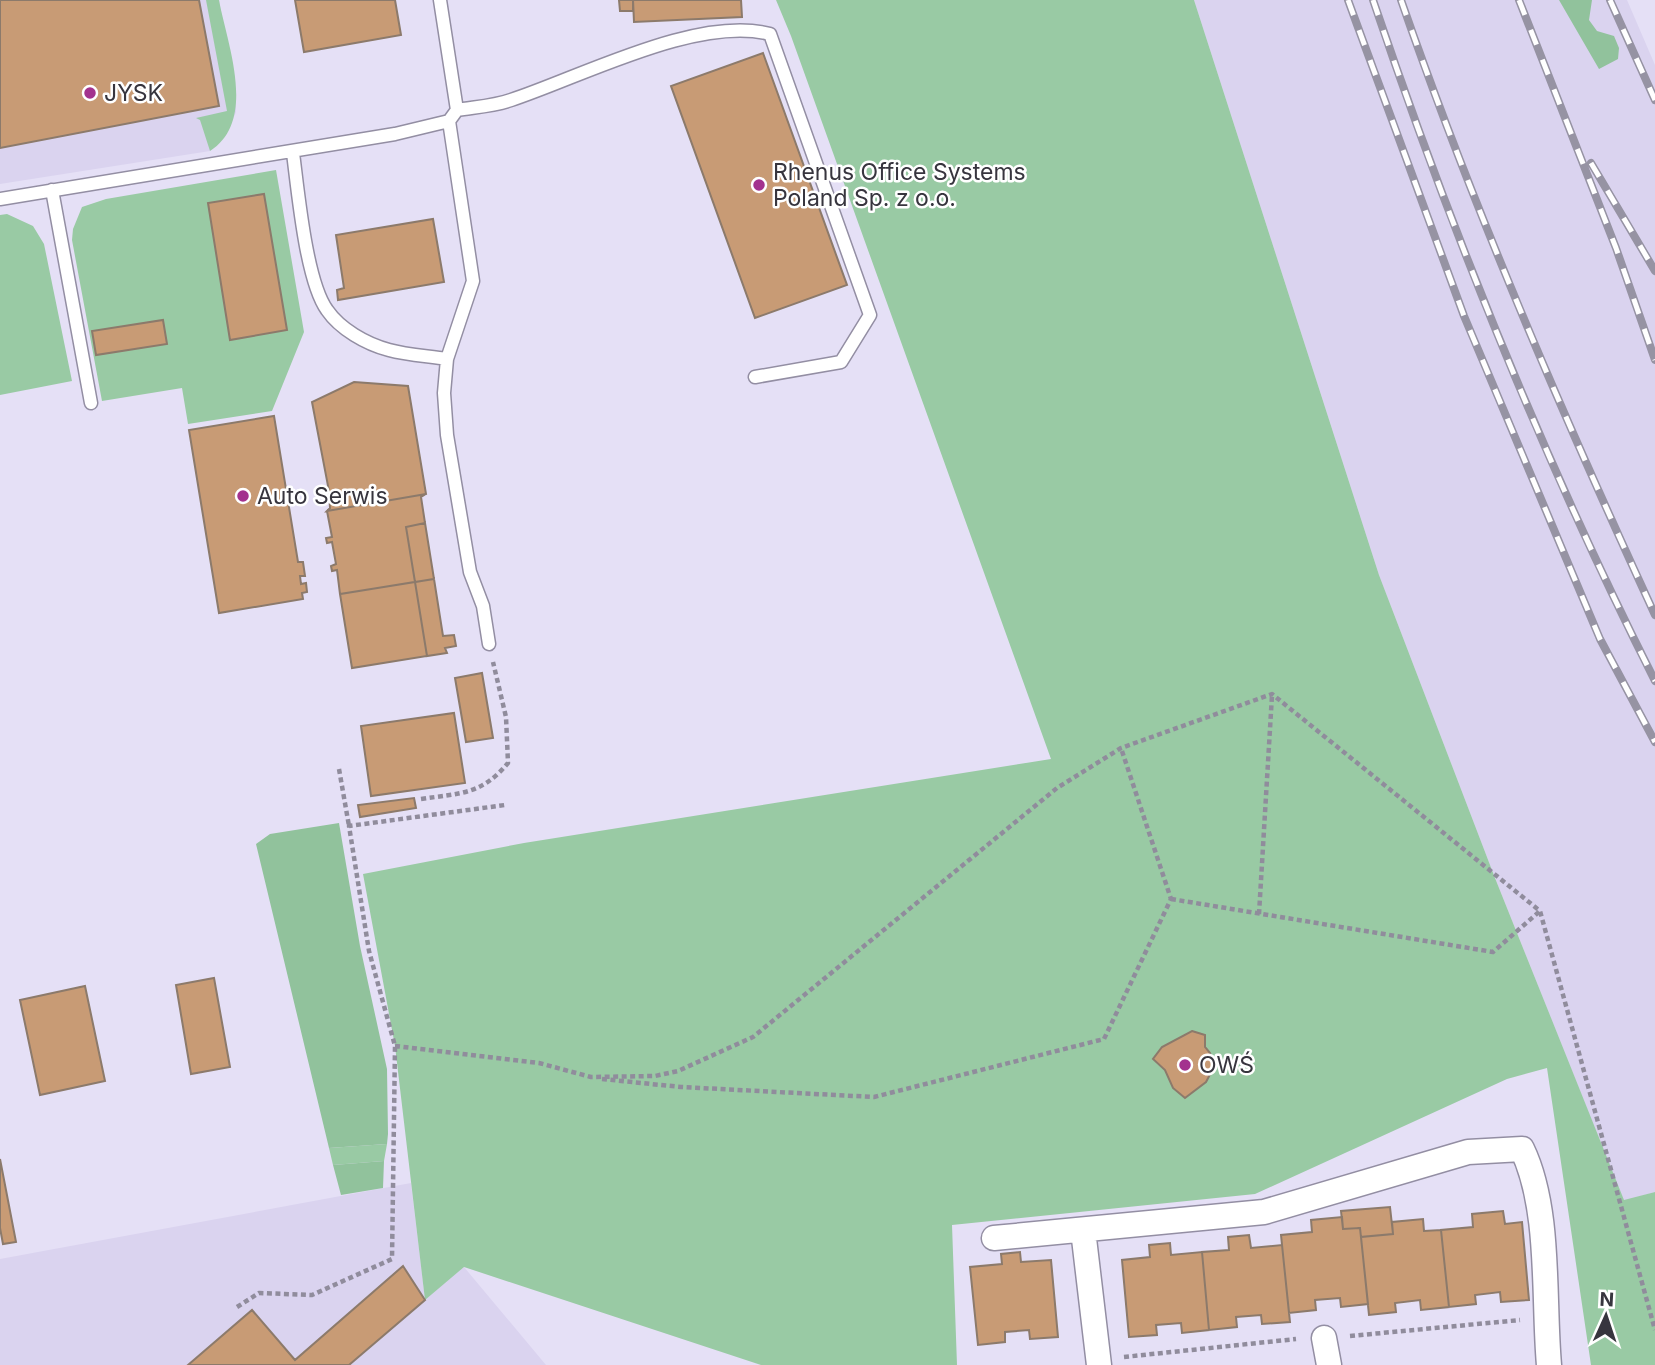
<svg xmlns="http://www.w3.org/2000/svg" width="1655" height="1365" viewBox="0 0 1655 1365" font-family="Inter,sans-serif">
  <rect width="100%" height="100%" fill="#e5e0f6"/>
  <!-- built -->
  <path fill="#dad3ef" d="M0,0h219l17,98v14l-8,19 -18,20 -210,33z
    M1194,0h433l28,65v1127l-31,9 -129,-323 -116,-303z
    M411,1183l14,116 39,-32 82,98h-546v-106z"/>
  <!-- green -->
  <path fill="#99caa4" d="M206,0h13c8,44 39,120 -9,151l-10,-31 -4,-2 31,-7z
    M776,0h418l185,575 116,303 129,322 31,-8v173h-64l-44,-297 -40,11 -252,115 -303,31 5,140h-196l-297,-98 -39,33 -30,-254 -32,-172 161,-31 527,-84 -260,-723z
    M276,170l28,162 -32,79 -84,13 -6,-36 -80,13 -30,-161 1,-11 9,-22 24,-8z
    M7,214l26,12 11,18 28,137 -72,14v-180z
    M387,1144l-3,17 -51,4 -4,-17z"/>
  <!-- forest -->
  <path fill="#91c29c" d="M1559,0h33l-3,20 8,11 17,5 5,12 -1,11 -19,10z
    M339,823l21,123 27,123 1,65 -1,10 -58,4 -73,-304 14,-10z
    M384,1161l-1,27 -42,7 -8,-30z"/>
  <!-- building -->
  <path fill="#c89b75" stroke="#8c7a6b" stroke-width="2" d="M0,0h199l20,106 -219,42z
    M295,0h100l6,35 -97,17z
    M619,0h14v11h-13z
    M633,0h108l1,17 -108,5z
    M763,53l84,232 -92,33 -84,-232z
    M264,194l23,136 -57,10 -22,-137z
    M433,219l11,63 -106,18 -1,-10 7,-2 -8,-53z
    M163,320l4,24 -71,11 -4,-24z
    M354,382l54,4 18,108 -99,17 3,-3 -1,-17 -17,-89z
    M274,416l24,146h5l2,14h-5l1,8 5,-1 1,9 -5,1 1,6 -84,14 -30,-183z
    M426,494l-5,3 4,26 -19,4 9,55 -75,12 -3,-24 -5,1 -1,-5 5,-2 -4,-22 -5,1 -1,-5 6,-1 -5,-26z
    M425,523l9,56 -19,3 -9,-55z
    M434,579l9,57 11,-1 2,11 -11,2 2,5 -20,3 -12,-74z
    M415,582l12,74 -75,12 -12,-74z
    M482,673l11,65 -27,4 -11,-64z
    M454,713l11,70 -94,13 -10,-70z
    M414,798l2,10 -56,9 -2,-12z
    M214,978l16,89 -39,7 -15,-89z
    M85,986l20,95 -65,14 -20,-95z
    M1192,1031l13,4v12l5,6 4,14 -8,15 -21,16 -12,-10 -8,-18 -12,-11 9,-12z
    M0,1159l16,83 -13,2 -3,-16z
    M1390,1207l3,27 -32,3 -1,-9 -17,1 -2,-18z
    M1503,1211l2,13 17,-2 7,78 -28,2 -1,-10 -25,3 1,9 -27,3 -8,-77 32,-3 -1,-13z
    M1342,1217l1,12 17,-1 8,76 -27,3 -1,-9 -25,2 1,10 -27,3 -8,-78 31,-3 -1,-12z
    M1423,1219l1,12 17,-1 8,77 -28,3 -1,-10 -25,3 1,9 -27,3 -8,-78 32,-3 -1,-12z
    M1249,1235l2,13 31,-3 8,77 -28,2 -1,-9 -25,2 1,10 -28,3 -7,-78 27,-2 -1,-13z
    M1170,1243l1,12 31,-3 7,78 -27,3 -1,-10 -25,2 1,10 -28,2 -7,-77 28,-3 -1,-12z
    M1020,1252l1,10 30,-2 7,77 -28,2 -1,-9 -24,2v10l-27,3 -8,-78 32,-3 -1,-10z
    M403,1266l22,34 -76,65h-161l64,-55 43,50z"/>
  <g fill="none" stroke-linecap="round" stroke-linejoin="round">
    <defs>
      <path id="service" d="M440,0l17,110
        M293,153c5,38 13,128 34,157 13,19 39,34 62,40 18,5 39,6 58,9l26,-78 -24,-160
        M52,190l39,213
        M0,199l395,-65 54,-13 8,-11c18,-3 37,-4 54,-10 70,-23 187,-85 259,-66l100,281 -29,47 -86,15
        M447,359l-3,34 3,42 23,137 13,34 6,38"/>
      <path id="minor" d="M1083,1230l16,135
        M994,1238l270,-26 204,-60 54,-3c29,60 21,150 27,216
        M1324,1338l5,27"/>
    </defs>
    <!-- service casing -->
    <use href="#service" stroke="#938ea3" stroke-width="15"/>
    <!-- minor casing -->
    <use href="#minor" stroke="#938ea3" stroke-width="27"/>
    <!-- path -->
    <path stroke="#908c9c" stroke-width="4.5" stroke-dasharray="5 3.5" stroke-linecap="butt" d="M339,769l10,57
      M421,799c40,-6 60,-4 87,-36l-2,-46 -13,-55
      M1171,899l322,53 47,-41
      M1259,914l13,-219
      M395,1046l144,17 52,14 64,-1 23,-5 75,-34 304,-249 64,-40 151,-54 268,217 115,419
      M602,1079l79,8 193,10 230,-58 67,-140 -50,-151
      M237,1307l22,-14 53,2 80,-36 3,-213 -26,-95 -20,-125 156,-21
      M1350,1336l170,-16
      M1124,1357l172,-18"/>
    <!-- service -->
    <use href="#service" stroke="#fff" stroke-width="12"/>
    <!-- minor -->
    <use href="#minor" stroke="#fff" stroke-width="24"/>
    <defs>
      <path id="rail" d="M1348,0l116,316 136,323 55,103
        M1373,0c79,233 171,461 282,681
        M1401,0c73,210 161,413 254,615
        M1519,0l97,248 39,112
        M1610,0l45,100
        M1591,163l64,108"/>
    </defs>
    <!-- rail casing -->
    <use href="#rail" stroke="#9693a3" stroke-width="8"/>
    <!-- rail -->
    <use href="#rail" stroke="#fff" stroke-width="5" stroke-dasharray="16" stroke-linecap="butt"/>
  </g>
  <!-- markers -->
  <g fill="#a3328e" stroke="#fff" stroke-width="2.5">
    <circle cx="90" cy="93" r="7"/>
    <circle cx="759" cy="185" r="7"/>
    <circle cx="243" cy="496" r="7"/>
    <circle cx="1185" cy="1065" r="7"/>
  </g>
  <g text-anchor="middle" stroke-width="5" stroke-linejoin="round" paint-order="stroke">
    <!-- poi labels -->
    <g font-size="23" fill="#37353e" stroke="#fff" text-anchor="start">
      <text x="104" y="101">JYSK</text>
      <text x="773" y="180">Rhenus Office Systems<tspan x="773" dy="26">Poland Sp. z o.o.</tspan></text>
      <text x="257" y="504">Auto Serwis</text>
      <text x="1199" y="1073">OWŚ</text>
    </g>
  </g>
  <!-- north arrow -->
  <g transform="translate(1606 1316) rotate(3)" stroke="#ffffff" stroke-width="5" paint-order="stroke">
  <path d="M0-5L12 26L0 18L-12 26Z" fill="#37353e"/>
  <text y="-10" font-size="19" font-weight="bold" text-anchor="middle" fill="#37353e">N</text>
  </g>
</svg>
